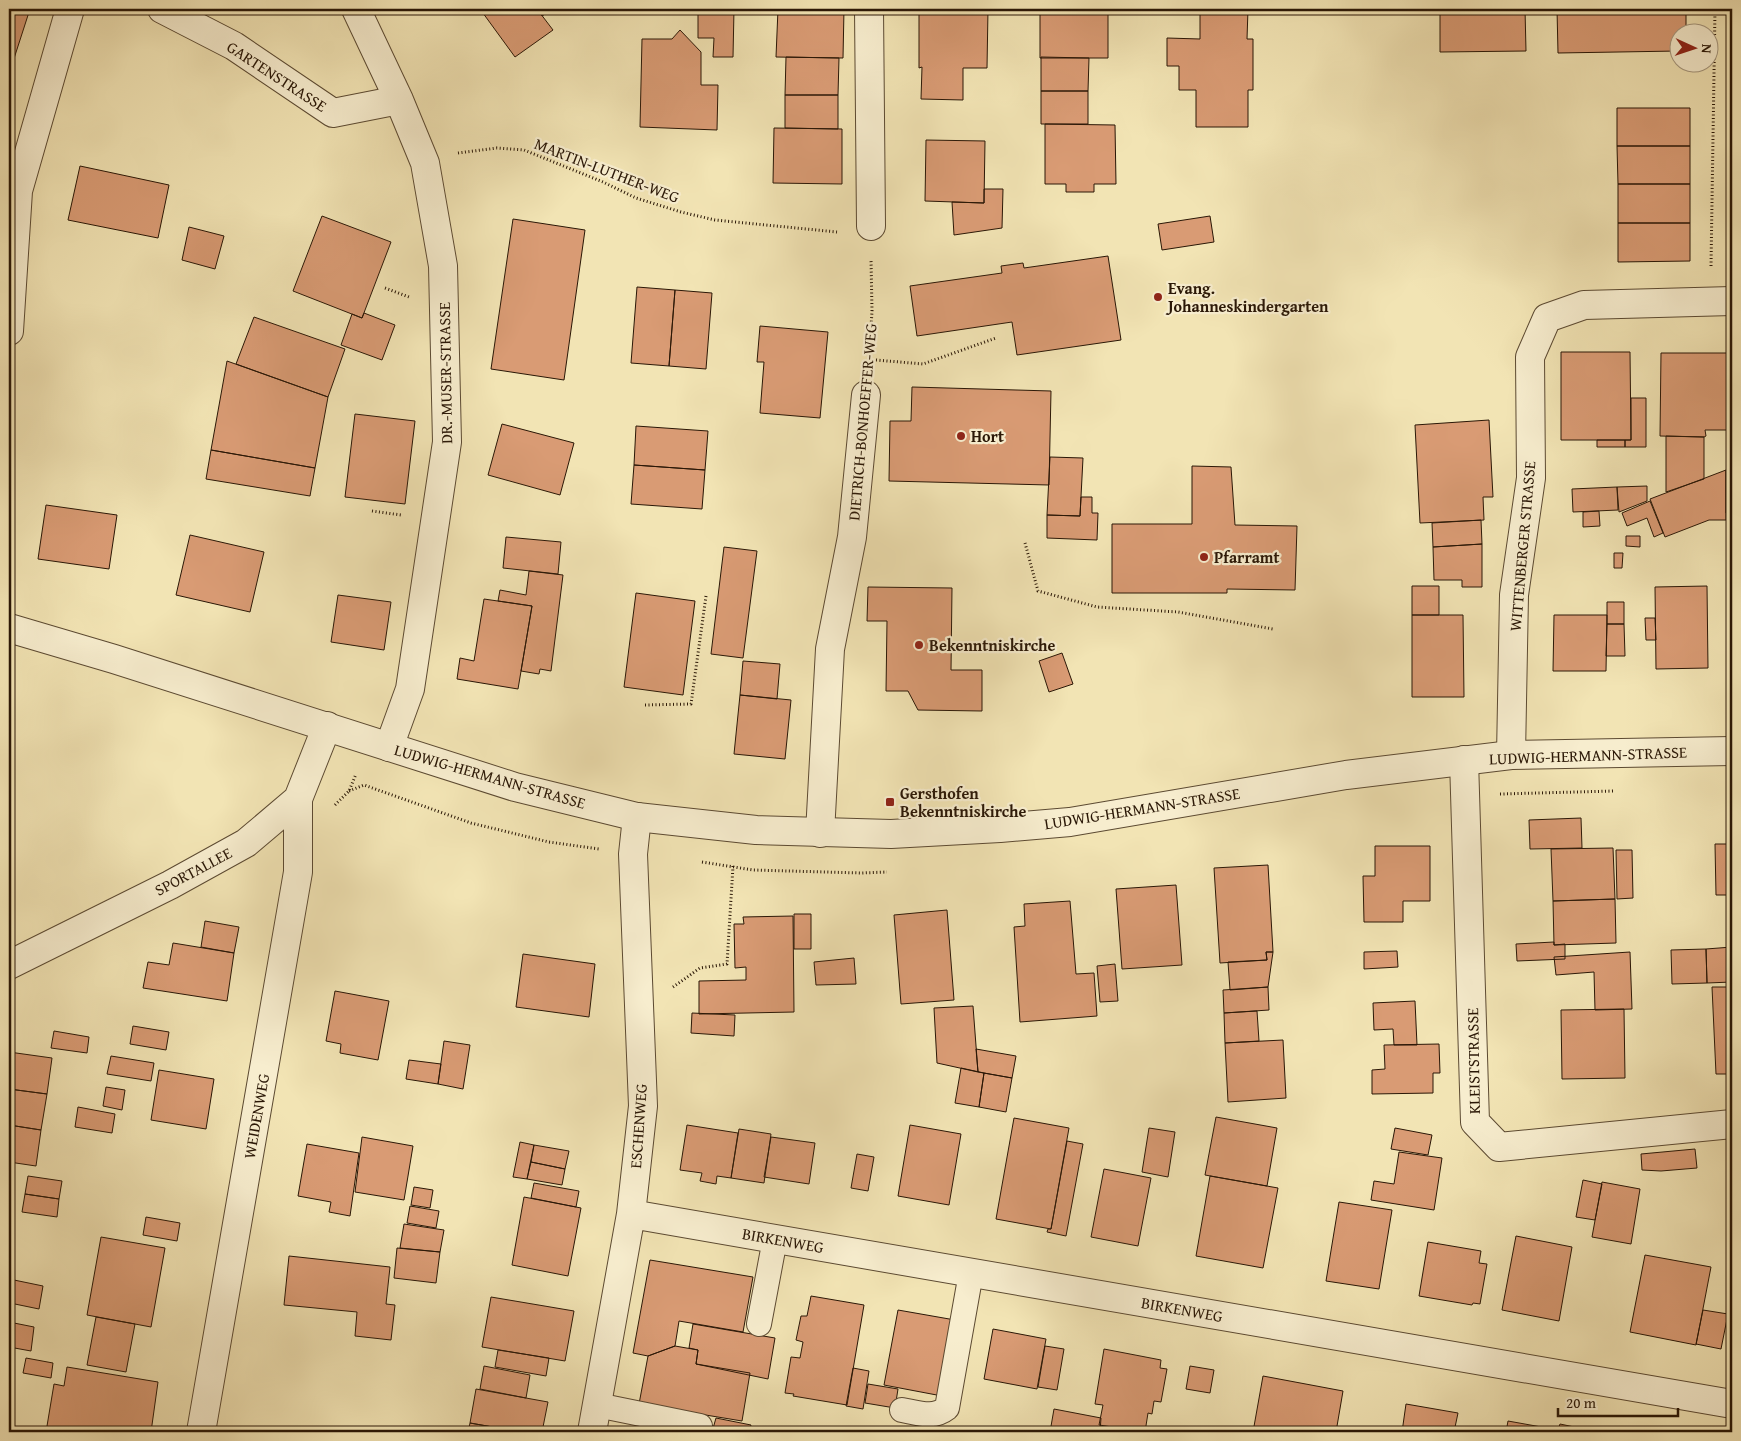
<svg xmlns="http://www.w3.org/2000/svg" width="1741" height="1441" viewBox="0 0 1741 1441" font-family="'Gentium Book Plus',serif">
  <rect width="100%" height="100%" fill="#f2e4b4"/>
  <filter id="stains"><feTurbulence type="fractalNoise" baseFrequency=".004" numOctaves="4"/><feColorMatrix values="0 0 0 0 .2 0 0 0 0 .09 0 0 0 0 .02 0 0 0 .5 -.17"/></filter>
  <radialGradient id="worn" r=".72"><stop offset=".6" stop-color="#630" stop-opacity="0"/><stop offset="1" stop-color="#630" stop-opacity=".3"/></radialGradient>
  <!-- building -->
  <path fill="#d99b74" stroke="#2a1706" d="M9,9h21l-21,65z
    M480,9h57l16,21 -38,27z
    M537,9h16l-11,7z
    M698,9h36l-1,48h-20l1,-19h-16z
    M778,9h66l-1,49 -67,-1z
    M919,9h69l-1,59h-24v32l-42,-1 1,-32 -3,1z
    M1040,9h68v49h-68z
    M1200,9h48l-1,30h6v51h-5v37h-52v-37h-17v-24h-12v-28l33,1z
    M1440,9h85l1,42 -86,1z
    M1557,9h129v23h-8v19l-120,2z
    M680,30l21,22v33h17l-1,45 -77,-3 2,-88h30z
    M786,57l53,1 -1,37h-53z
    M1041,57l48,1 -1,33h-47z
    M1041,91h47v33h-47z
    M785,95h53v34l-53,-1z
    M1617,108h73v38h-73z
    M1045,124l70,1 1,59h-22v8h-28v-8h-21z
    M774,128l68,1v55l-69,-1z
    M926,140l59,1 -1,62 -59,-2z
    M1617,146h73v38h-72z
    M80,166l89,19 -11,53 -90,-18z
    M1618,184h72v39h-72z
    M984,189h19l-1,39 -48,7 -2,-33 32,1z
    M322,216l69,26 -29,76 -69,-27z
    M1210,216l4,26 -52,8 -4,-26z
    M513,219l72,11 -21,150 -73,-11z
    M1618,223h72v38l-72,1z
    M189,227l35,9 -9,33 -33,-9z
    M1108,256l13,84 -104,15 -5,-33 -95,14 -7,-50 92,-13 -1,-7 22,-3 1,5z
    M637,287l38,3 -6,76 -38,-3z
    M675,290l37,3 -6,76 -37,-3z
    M364,313l31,12 -13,35 -41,-15 11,-31 10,4z
    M254,317l91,32 -17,48 -92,-33z
    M760,326l68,6 -8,86 -60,-5 4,-51h-7z
    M1561,352h69l1,88h-70z
    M1661,353h67l-1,77h-22l1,6 -2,1 -44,-1z
    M227,361l101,36 -13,71 -104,-18z
    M912,387l139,4 -2,94 -160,-4 1,-60h21z
    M1631,398h15v49h-21v-7h6z
    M355,414l60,7 -10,83 -60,-7z
    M1489,420l4,77h-10l1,23 -64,3 -5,-98z
    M502,424l72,19 -14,52 -72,-20z
    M636,426l72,5 -3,39 -71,-5z
    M1666,436l38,1v42l-38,13z
    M1597,440h28v7h-28z
    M211,450l104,18 -5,28 -104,-17z
    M1050,457l33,1 -3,58 -33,-1z
    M634,465l71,5 -3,39 -71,-5z
    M1192,466l39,1 4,58 62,1 -2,64 -68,-1v4h-115v-69h80z
    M1732,468v21h-6v-19z
    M1726,470v50h-17l-44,17 -15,-38z
    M1647,486v15l-28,11 -2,-25z
    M1617,487l1,23 -45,2 -1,-23z
    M1726,489h6v24h-6z
    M1081,497h11v16h6l-1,27 -50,-2v-23l33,1z
    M1650,501l13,32 -9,4 -7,-19 -20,8 -5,-13z
    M46,505l71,10 -8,54 -71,-10z
    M1599,511l1,15 -17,1v-15z
    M1481,520l1,24 -49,3 -1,-24z
    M190,535l74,17 -14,60 -74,-17z
    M1729,535h3v13h-3z
    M1626,536h14v11l-14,-1z
    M506,537l55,5 -3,32 -55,-6z
    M1482,544v43h-20v-7h-28l-1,-33z
    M724,547l33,4 -14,107 -32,-4z
    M1614,553h9l-1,15h-8z
    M529,571l34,4 -12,96 -11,-2 -1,5 -18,-3 11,-65 -34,-5 2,-11 26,5z
    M1412,586h27v29h-27z
    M1707,586l1,82 -52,1 -1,-82z
    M868,587l84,1 -1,82h31v41l-64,-1 -10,-19h-22l1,-70h-20z
    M636,593l59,8 -12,94 -59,-8z
    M338,595l53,7 -7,48 -53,-8z
    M484,599l48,7 -14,83 -61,-10 3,-21 14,3z
    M1607,602h17v22h-17z
    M1412,615h51l1,82h-52z
    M1554,615h53l-1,56h-53z
    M1645,618h10l1,22h-10z
    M1607,624h17l1,32h-19z
    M1062,653l11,31 -24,8 -10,-31z
    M743,661l37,3 -3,35 -37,-4z
    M740,695l51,5 -6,59 -51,-5z
    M1581,818l1,30 -52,1 -1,-29z
    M1715,844h17v51h-16z
    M1375,846h55v55h-27v21h-39l-1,-46h12z
    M1613,848l2,51 -62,2 -2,-52z
    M1616,850h16l1,48 -16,1z
    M1268,865l5,87h-7l1,8 -47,3 -6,-95z
    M1176,885l6,80 -60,4 -6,-80z
    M1615,899l1,44 -62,2 -1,-44z
    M1070,901l6,73 18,-1 3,43 -77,6 -6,-95 11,-1 -1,-22z
    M947,910l7,90 -53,4 -7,-89z
    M794,914h17v35h-17z
    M793,916l1,96 -95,2v-33l47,-1v-13l-11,1 -1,-44h10l-1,-7z
    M205,921l34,6 -5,26 -33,-6z
    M1554,942v3l11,-1v15l-48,2 -1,-17z
    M173,943l61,10 -7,48 -84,-13 5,-26 21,3z
    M1732,947v35l-25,1 -1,-34z
    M1706,949l1,34 -35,1 -1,-34z
    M1397,951l1,16 -34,2v-17z
    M1266,952h7l-5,35 -38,3 -2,-28 39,-2z
    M1630,952l2,57 -37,1 -1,-38 -38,3 -2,-18z
    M523,954l72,10 -6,53 -73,-10z
    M854,958l2,26 -40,1 -2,-23z
    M1115,964l3,37 -18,1 -3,-36z
    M1268,987l1,23 -45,3 -1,-23z
    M1712,987h20v87h-16z
    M335,991l54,10 -11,59 -38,-7 1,-9 -15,-3z
    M1415,1001l2,44h-23l-1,-16 -19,1 -1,-27z
    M973,1006l5,66 -41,-9 -3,-55z
    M1624,1009l1,69 -63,1 -1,-69z
    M1257,1011l2,30 -34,2 -1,-30z
    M692,1013l43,2 -1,21 -43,-3z
    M133,1026l36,6 -3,18 -36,-6z
    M54,1031l35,6 -2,16 -36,-5z
    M1283,1040l3,58 -58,4 -3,-59z
    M444,1041l26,4 -7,44 -25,-5z
    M1439,1044l1,29h-7v20l-61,1v-24l13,-1 -1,-24z
    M976,1049l40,7 -4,22 -34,-6z
    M9,1052l43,6 -5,36 -38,-5z
    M111,1056l43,7 -3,18 -44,-7z
    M409,1060l32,4 -3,20 -32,-5z
    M961,1068l23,5 -5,34 -24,-4z
    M159,1070l55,9 -8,50 -55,-9z
    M984,1073l28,5 -6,34 -27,-5z
    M106,1087l19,3 -3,20 -19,-4z
    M9,1089l38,5 -6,36 -32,-5z
    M78,1107l37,7 -3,19 -37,-6z
    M1216,1117l61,11 -10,58 -62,-11z
    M1014,1118l55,10 -18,101 -55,-10z
    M9,1125l32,5 -5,36 -27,-4z
    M687,1125l51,8 -7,45 -14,-2 -1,8 -16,-3 2,-8 -22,-3z
    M910,1125l51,9 -12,71 -51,-9z
    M1149,1128l26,4 -7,45 -26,-5z
    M1395,1128l37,7 -4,20 -37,-6z
    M739,1129l32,5 -7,49 -33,-5z
    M362,1137l51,9 -9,54 -49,-8z
    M771,1137l44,6 -6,41 -45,-7z
    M1067,1141l16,3 -17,92 -19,-4 1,-3h3z
    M520,1142l14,3 -7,34 -14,-2z
    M307,1144l52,9 -9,63 -21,-4 2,-10 -33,-6z
    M534,1145l35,6 -4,18 -34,-7z
    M1695,1149l2,19 -36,3 -19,-1 -1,-16z
    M1399,1152l43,6 -8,52 -63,-10 3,-19 20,3z
    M857,1154l17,3 -6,34 -17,-3z
    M531,1162l34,7 -3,16 -35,-6z
    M1104,1169l47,9 -13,68 -47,-9z
    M28,1176l34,5 -3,18 -34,-5z
    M1210,1176l68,12 -15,80 -67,-12z
    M1583,1180l19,4 -7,36 -19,-3z
    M1602,1182l38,7 -9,55 -39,-7z
    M534,1183l45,8 -3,16 -45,-9z
    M414,1187l19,3 -3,18 -19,-3z
    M25,1194l34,5 -2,18 -35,-5z
    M524,1197l57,11 -13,68 -56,-11z
    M1339,1202l53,8 -13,79 -53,-8z
    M410,1206l29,5 -3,17 -29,-5z
    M146,1217l34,6 -3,18 -34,-6z
    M404,1224l40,6 -4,22 -40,-4z
    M1516,1236l56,11 -13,74 -57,-11z
    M101,1237l64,11 -14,79 -64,-12z
    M1428,1242l53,9 -2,12 8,1 -7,40 -7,-1 -1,2 -53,-9z
    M397,1248l43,4 -4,31 -42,-5z
    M1645,1255l66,12 -15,78 -66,-13z
    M289,1256l101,11 -4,37 9,1 -4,35 -36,-4 2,-24 -73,-7z
    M650,1260l103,17 -10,55 -64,-11 -4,25 -27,10 -15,-3z
    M14,1280l29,6 -4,23 -29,-6z
    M811,1296l53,9 -17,100 -54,-9 1,-2 -9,-1 6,-36 9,1 3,-16 -7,-2 5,-24h6z
    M491,1297l83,14 -9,50 -83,-14z
    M898,1310l57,10 -13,76 -58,-11z
    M1703,1310l25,4 -7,35 -25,-5z
    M96,1317l39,7 -9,48 -39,-7z
    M9,1322l25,5 -3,24 -22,-4z
    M693,1324l82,14 -7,41 -72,-15 2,-14 -9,-2z
    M993,1329l53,10 -9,50 -53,-10z
    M675,1346l23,4 -2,14 54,9 -8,48 -103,-17 9,-48z
    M1045,1346l19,3 -7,41 -19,-3z
    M1104,1349l57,11 -1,8 7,1 -6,33 -7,-1 -2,13 -4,-1 -3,19 -46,-7 4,-20 -8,-1z
    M498,1350l51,8 -3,18 -51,-9z
    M26,1358l27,5 -2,15 -28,-5z
    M484,1366l46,9 -4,23 -46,-9z
    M1190,1366l24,4 -4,23 -24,-4z
    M67,1367l91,15 -7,50h-105l8,-48 10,2z
    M853,1368l16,3 -6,38 -17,-3z
    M1263,1376l80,15 -7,41h-83z
    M868,1384l30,5 -3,19 -30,-5z
    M476,1389l72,13 -6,30h-21l-51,-9z
    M1406,1404l52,9 -4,19h-52z
    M1054,1409l47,9 -1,14h-50z
    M716,1418l35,7 -2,7h-37z
    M1508,1421l50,9 -1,2h-51z
    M470,1423l51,9h-53z
    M1560,1424l19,4 -1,4h-21z"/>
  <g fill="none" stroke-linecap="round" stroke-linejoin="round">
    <defs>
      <path id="service" d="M759,1324l16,-85
        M597,1405l103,21
        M902,1410c17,3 31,9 45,-2l24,-135"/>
      <path id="minor" d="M162,9l72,37 99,67 66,-13
        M356,9l43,91 26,63 18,103 4,176 -37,247 -21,58
        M869,9l2,217
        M9,331l9,-140 52,-182
        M1511,755l3,-160 17,-117 -1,-121 17,-39 37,-13 148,-4
        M1464,760l11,362 24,25 233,-23
        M820,833l10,-184 22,-112 14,-142
        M9,965l161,-80 76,-42 52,-44 29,-73
        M631,1214l1101,190
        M201,1432l97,-560v-73
        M592,1432l39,-218 12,-108 -10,-252 4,-37"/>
      <path id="tertiary" d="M9,628l105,31 401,128 122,30 119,13 135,4 109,-6 70,-6 276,-47 165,-20 221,-4"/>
    </defs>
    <!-- service casing -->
    <use href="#service" stroke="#5c4a32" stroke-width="26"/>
    <!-- minor casing -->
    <use href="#minor" stroke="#5c4a32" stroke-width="30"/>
    <!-- tertiary casing -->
    <use href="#tertiary" stroke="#5c4a32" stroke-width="30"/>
    <!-- path -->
    <path stroke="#2a1706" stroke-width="3" stroke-dasharray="1 2.5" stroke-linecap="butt" d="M458,153l39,-5 27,2 79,32 33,16 45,14 34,8 122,12
      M1711,266l4,-257
      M385,288l24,9
      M869,360l3,-49 -1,-52
      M876,360l47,4 73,-26
      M372,511l29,4
      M1025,543l13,48 59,16 81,5 95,17
      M645,705l46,-1 15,-108
      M349,791l15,-6 107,38 78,19 50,7
      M1500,794l114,-3
      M335,805l14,-14 7,-17
      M702,862l51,8 108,3 26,-1
      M673,987l27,-19 27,-4 6,-98"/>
    <!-- service -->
    <use href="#service" stroke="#f7edce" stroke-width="24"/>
    <!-- minor -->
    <use href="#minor" stroke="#f7edce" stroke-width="28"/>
    <!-- tertiary -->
    <use href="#tertiary" stroke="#f7edce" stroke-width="28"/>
  </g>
  <!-- markers -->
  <g fill="#8f2418" stroke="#f7edce" stroke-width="2">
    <circle cx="1158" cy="297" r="5"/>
    <circle cx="961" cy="436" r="5"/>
    <circle cx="1204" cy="557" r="5"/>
    <circle cx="919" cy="645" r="5"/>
    <rect x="885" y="797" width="10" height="10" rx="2.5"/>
  </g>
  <g text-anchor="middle" stroke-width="4.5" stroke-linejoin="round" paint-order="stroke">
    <!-- street labels -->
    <g font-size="16" fill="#2a1706" stroke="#f7edce">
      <text transform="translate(277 76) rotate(33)" y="6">GARTENSTRASSE</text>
      <text transform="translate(607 170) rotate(21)" y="6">MARTIN-LUTHER-WEG</text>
      <text transform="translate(445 373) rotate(-91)" y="6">DR.-MUSER-STRASSE</text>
      <text transform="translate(862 422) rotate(-85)" y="6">DIETRICH-BONHOEFFER-WEG</text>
      <text transform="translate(1522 546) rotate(-85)" y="6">WITTENBERGER STRASSE</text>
      <text transform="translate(1588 755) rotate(-2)" y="6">LUDWIG-HERMANN-STRASSE</text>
      <text transform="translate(490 776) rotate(16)" y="6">LUDWIG-HERMANN-STRASSE</text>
      <text transform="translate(1142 808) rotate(-9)" y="6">LUDWIG-HERMANN-STRASSE</text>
      <text transform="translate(193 871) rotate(-28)" y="6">SPORTALLEE</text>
      <text transform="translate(1473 1061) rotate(-91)" y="6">KLEISTSTRASSE</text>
      <text transform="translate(256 1116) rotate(-80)" y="6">WEIDENWEG</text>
      <text transform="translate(638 1126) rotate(-86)" y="6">ESCHENWEG</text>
      <text transform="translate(783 1240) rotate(10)" y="6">BIRKENWEG</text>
      <text transform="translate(1182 1309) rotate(10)" y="6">BIRKENWEG</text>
    </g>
    <!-- poi labels -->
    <g font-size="16" font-weight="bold" fill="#2a1706" stroke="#f7edce" text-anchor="start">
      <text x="1168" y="294">Evang.<tspan x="1168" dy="18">Johanneskindergarten</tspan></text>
      <text x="971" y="442">Hort</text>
      <text x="1214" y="563">Pfarramt</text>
      <text x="929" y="651">Bekenntniskirche</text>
      <text x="900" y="799">Gersthofen<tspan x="900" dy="18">Bekenntniskirche</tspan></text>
    </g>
  </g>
  <!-- margin -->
  <rect width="1741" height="1441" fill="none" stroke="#f2e4b4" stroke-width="30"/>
  <rect x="10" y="10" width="1721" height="1421" fill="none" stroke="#2a1706" stroke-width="2.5"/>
  <rect x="15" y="15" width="1711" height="1411" fill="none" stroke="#2a1706"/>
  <!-- north arrow -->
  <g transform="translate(1694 48) rotate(93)"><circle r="24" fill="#f7edce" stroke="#a5977e"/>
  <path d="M0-4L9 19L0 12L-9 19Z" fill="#8f2418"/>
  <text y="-8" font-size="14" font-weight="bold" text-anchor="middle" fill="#2a1706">N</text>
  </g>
  <!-- scale -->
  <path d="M1558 1408v8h120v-8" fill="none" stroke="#2a1706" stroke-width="2.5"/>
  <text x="1566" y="1408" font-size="15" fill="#2a1706" stroke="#f7edce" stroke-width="4" paint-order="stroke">20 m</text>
  <rect width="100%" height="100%" filter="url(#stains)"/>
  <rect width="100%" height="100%" fill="url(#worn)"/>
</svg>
